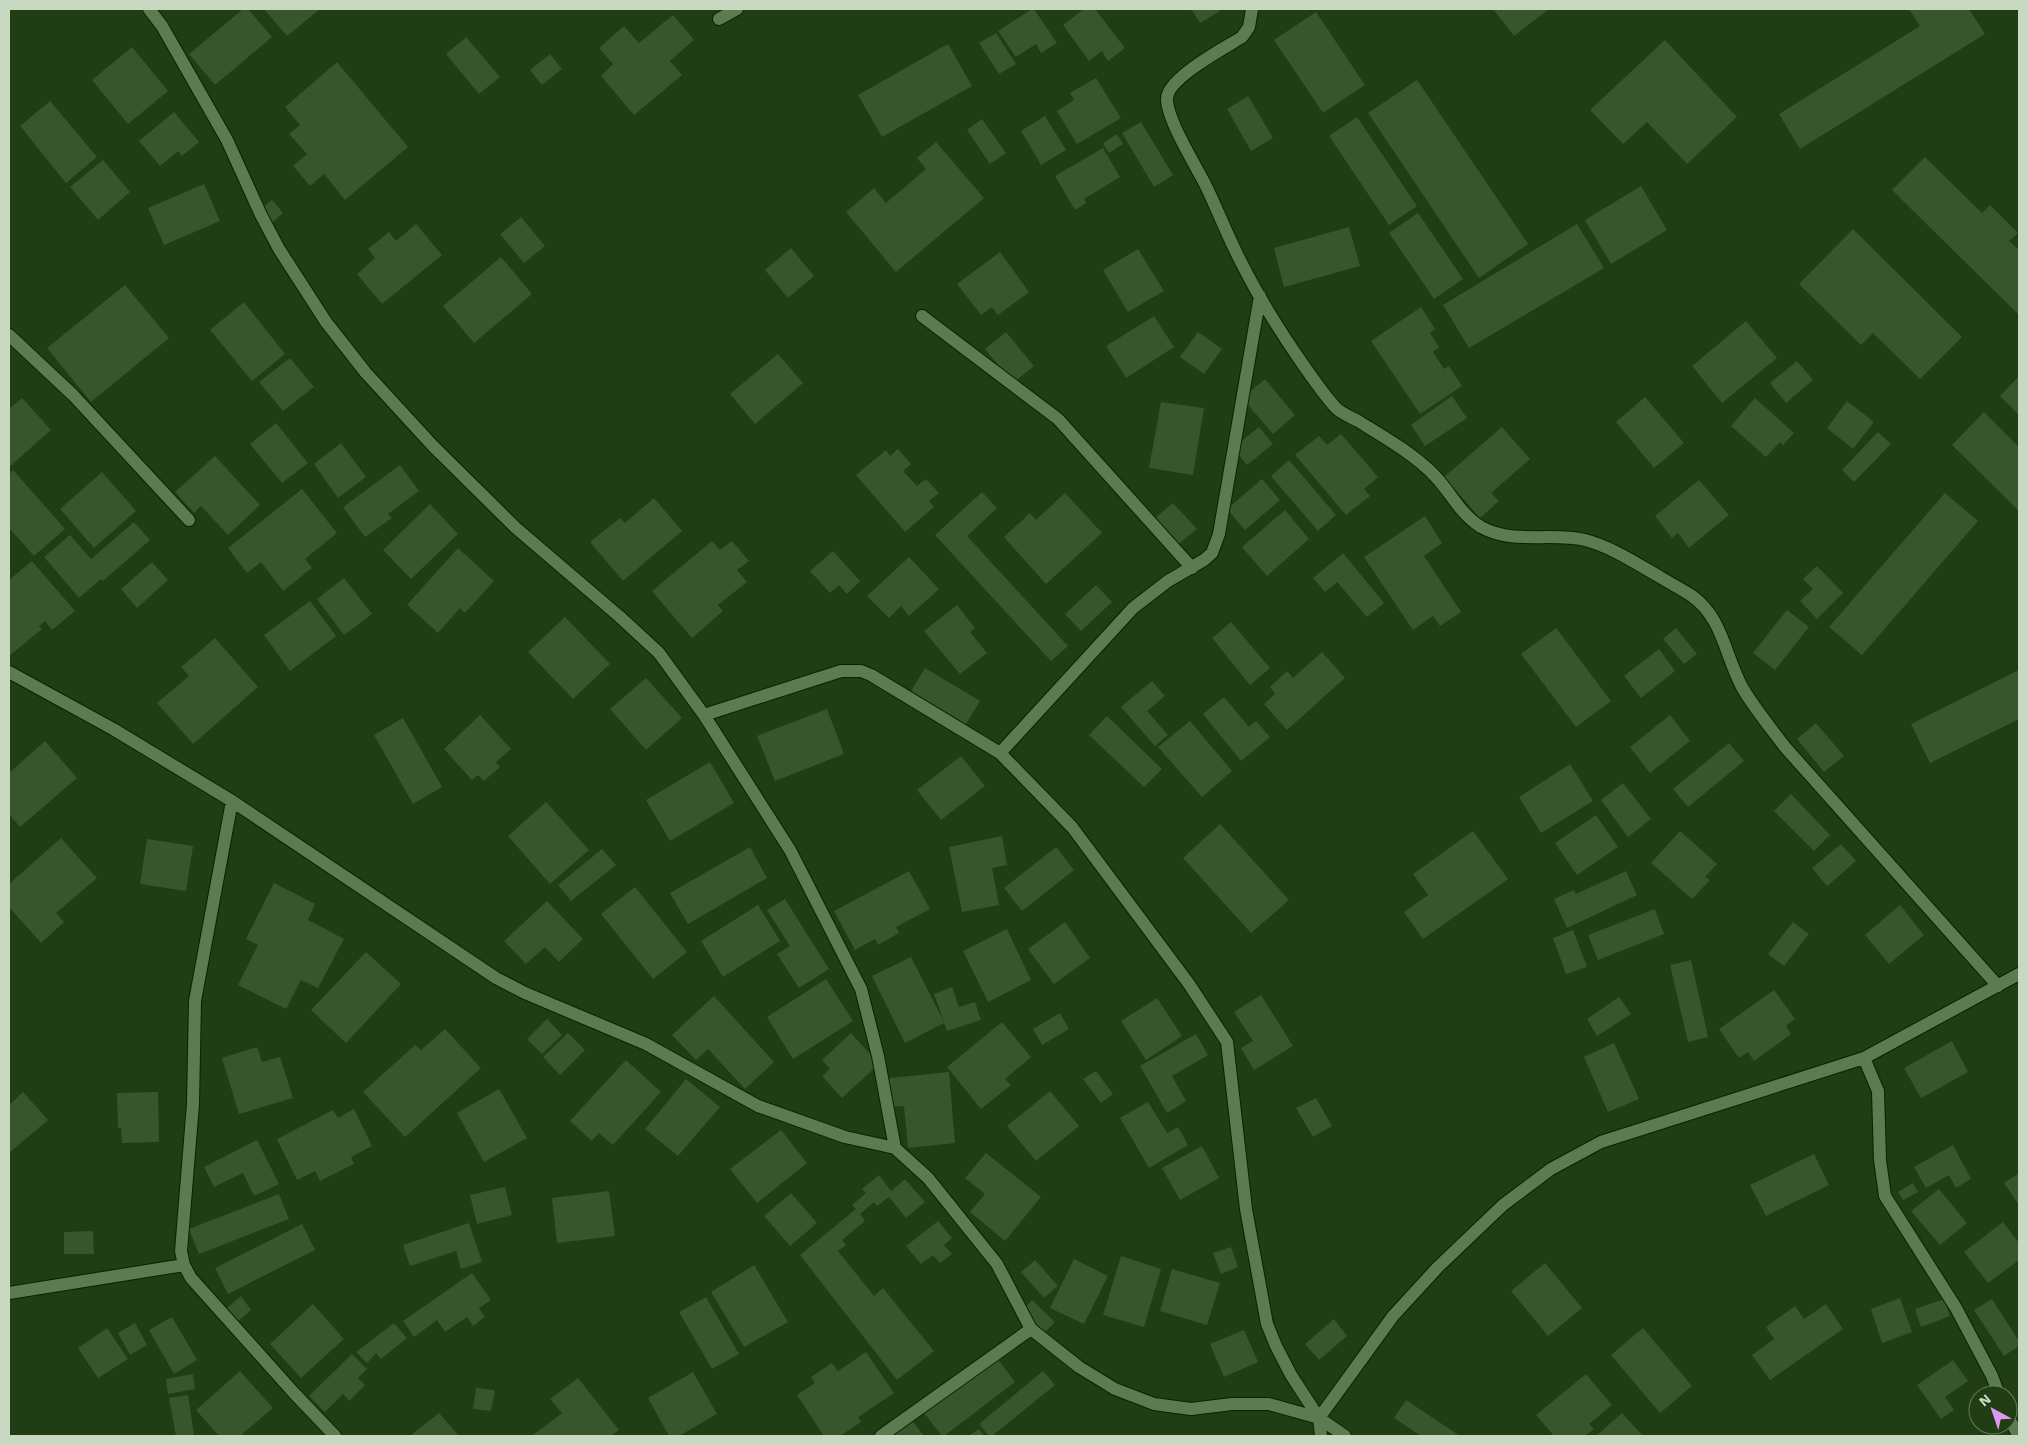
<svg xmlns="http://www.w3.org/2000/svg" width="2028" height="1445" viewBox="0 0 2028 1445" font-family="'Work Sans',sans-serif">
  <rect width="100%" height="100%" fill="#203d13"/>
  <!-- building -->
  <path fill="#38562b" d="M243,9h5l24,28 -57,48 -26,-31z
    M264,9h56l-33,27z
    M1032,9h2l23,34 -16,10 -5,-9 -20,13 -18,-26z
    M1084,9h11l30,39 -17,13 -6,-10 -13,10 -26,-36z
    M1191,9h28l1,2 -20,12z
    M1493,9h56l-35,27z
    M1909,9h60l16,25 -185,115 -21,-35 141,-88z
    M1316,12l49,73 -42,28 -49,-73z
    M673,15l21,25 -24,21 12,14 -48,40 -33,-39 12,-12 -14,-16 25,-22 15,17z
    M996,33l20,31 -17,10 -20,-31z
    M466,37l34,40 -21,17 -33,-40z
    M1665,40l72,77 -50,47 -40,-42 -24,22 -33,-34z
    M948,44l24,42 -90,51 -24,-42z
    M132,47l36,44 -40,33 -36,-44z
    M550,54l12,15 -20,16 -12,-15z
    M337,62l71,85 -63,53 -21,-26 -14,12 -17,-20 14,-12 -18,-20 11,-9 -15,-18z
    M1096,78l25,40 -44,26 -20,-33 17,-11 -4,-7z
    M1417,80l111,164 -49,34 -111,-165z
    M1248,96l25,42 -22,13 -24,-42z
    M50,101l47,56 -31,26 -46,-57z
    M174,112l25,30 -17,14 -4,-5 -18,15 -21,-25z
    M1045,116l21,34 -25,15 -20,-34z
    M1357,117l60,89 -28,19 -60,-89z
    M982,119l24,34 -16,11 -23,-34z
    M1141,122l32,53 -19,12 -32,-54z
    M1117,134l6,10 -14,9 -6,-10z
    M936,142l48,56 -88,74 -50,-60 28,-24 12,15 40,-34 -9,-11z
    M1103,148l17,29 -36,22 2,4 -11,7 -20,-34z
    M1925,157l57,56 8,-8 28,28 -9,8 10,9v65l-127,-125z
    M103,160l27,32 -32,28 -28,-33z
    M204,184l16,37 -56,24 -16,-37z
    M1641,186l26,44 -56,34 -26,-44z
    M272,200l11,13 -11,10 -12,-14z
    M1418,213l45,66 -29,20 -45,-66z
    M521,217l24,29 -21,17 -24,-29z
    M416,224l26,31 -60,49 -25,-30 18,-16 -7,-9 21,-17 7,9z
    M1577,224l27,44 -135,80 -26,-43z
    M1349,227l11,39 -76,21 -10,-39z
    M1853,229l109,108 -42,42 -47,-46 -12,12 -62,-61z
    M791,248l23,28 -26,22 -23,-28z
    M1138,249l26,42 -36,21 -25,-42z
    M1000,252l29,40 -31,23 -6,-8 -11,8 -24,-31z
    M501,257l31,37 -58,49 -31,-37z
    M125,285l44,53 -78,64 -44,-54z
    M244,302l41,52 -33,27 -42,-51z
    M1421,307l14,22 -5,4 9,14 -6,5 11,17 5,-3 13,20 -42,28 -49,-73z
    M1154,316l20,31 -48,31 -20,-32z
    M1746,321l31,37 -55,45 -30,-37z
    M1006,332l28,34 -21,17 -28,-34z
    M1198,332l24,17 -18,25 -24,-17z
    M778,354l25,29 -48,41 -25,-30z
    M290,358l24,29 -31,24 -24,-29z
    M1797,361l16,19 -27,23 -16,-20z
    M2019,376v39l-19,-19z
    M1265,379l30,36 -22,19 -31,-36z
    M1452,396l15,22 -42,28 -14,-21z
    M1645,397l39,46 -30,25 -38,-46z
    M22,398l29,32 -42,37v-58z
    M1755,398l39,35 -11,12 -3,-3 -14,15 -35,-31z
    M1847,401l27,21 -21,27 -26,-21z
    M1161,402l43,6 -11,67 -44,-7z
    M1984,412l35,35v64l-67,-66z
    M276,423l32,40 -26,20 -32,-39z
    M1259,427l14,17 -26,21 -14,-17z
    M1502,427l28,32 -39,34 8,8 -19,17 -36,-41z
    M1878,432l13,12 -37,38 -12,-12z
    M1341,434l37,43 -14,12 6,7 -24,19 -51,-60 24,-19 8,9z
    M341,443l25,34 -28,21 -24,-34z
    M898,449l13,15 -8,7 14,15 9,-7 13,14 -10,8 5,6 -29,25 -49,-57 30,-25 4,6z
    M215,456l45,49 -32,30 -27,-29 -7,7 -19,-21z
    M1289,460l47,55 -18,16 -47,-55z
    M400,465l19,26 -31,23 4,4 -27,19 -22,-30z
    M13,470l52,59 -31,27 -25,-28v-54z
    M102,472l34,39 -42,37 -34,-39z
    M1262,479l18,21 -35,30 -18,-21z
    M1699,480l30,35 -40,33 -11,-15 -6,5 -17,-22z
    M302,489l35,44 -32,26 7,9 -29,23 -22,-29 -14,11 -19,-25z
    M982,492l15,16 -30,28 101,110 -17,15 -116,-126z
    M1065,493l37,40 -56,51 -42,-47 26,-24 6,7z
    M1945,493l33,28 -116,134 -33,-28z
    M654,498l28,33 -59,50 -33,-39 30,-24 5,5z
    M1173,503l24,26 -21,17 -23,-26z
    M430,504l28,30 -47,45 -28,-29z
    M1285,510l24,29 -42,37 -25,-29z
    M1425,516l17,27 -18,13 37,56 -21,14 -7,-10 -20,14 -49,-73z
    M134,522l16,18 -47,41 -2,-2 -22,19 -35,-41 26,-22 21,24z
    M712,541l8,9 12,-9 17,20 -12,9 10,12 -29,23 5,6 -31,27 -40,-47z
    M458,548l36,33 -29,32 -5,-5 -22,25 -31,-28z
    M833,551l27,30 -13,13 -8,-9 -9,8 -20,-22z
    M1343,553l41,50 -17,14 -30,-35 -12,10 -12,-14z
    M909,557l30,32 -30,27 -8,-10 -12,12 -22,-22z
    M32,561l43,50 -23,19 -7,-9 -6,5 3,3 -33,27v-76z
    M152,562l16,18 -31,28 -16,-19z
    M1817,566l26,27 -26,26 -17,-18 13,-12 -10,-10z
    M344,578l28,36 -28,21 -27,-36z
    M1096,585l16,17 -31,29 -16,-17z
    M310,601l26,35 -46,35 -26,-36z
    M957,605l18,23 -5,4 17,21 -27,21 -36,-43z
    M1787,610l22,17 -34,43 -22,-17z
    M565,617l45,47 -37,35 -45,-47z
    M1231,622l39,46 -20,17 -38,-47z
    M1556,628l55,73 -35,26 -55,-73z
    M1676,628l21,26 -13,10 -21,-25z
    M215,638l43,49 -65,57 -36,-41 32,-27 -8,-9z
    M1659,649l16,22 -34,27 -17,-22z
    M1322,652l23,26 -58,52 -23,-26 11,-10 -5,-7 17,-16 6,7z
    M925,668l55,33 -14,23 -55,-33z
    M2019,670v49l-89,44 -19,-39z
    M646,678l36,40 -36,32 -36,-41z
    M1152,681l13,15 -18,15 21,24 -13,11 -34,-39z
    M1224,697l25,30 7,-6 14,16 -29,24 -38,-47z
    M827,709l17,45 -69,27 -18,-45z
    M480,715l31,34 -15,13 4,5 -16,14 -6,-6 -6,5 -28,-31z
    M1670,715l20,26 -40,32 -20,-26z
    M1107,716l55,53 -18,18 -55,-52z
    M403,718l39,69 -29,17 -39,-69z
    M1190,721l42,50 -30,26 -44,-50z
    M1816,723l28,33 -20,16 -27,-33z
    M45,741l32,37 -57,49 -11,-13v-41z
    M1729,743l15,18 -56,46 -15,-18z
    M961,756l24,30 -44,34 -24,-30z
    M710,762l24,41 -64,38 -24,-41z
    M1570,764l23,37 -52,32 -22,-36z
    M1623,783l28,36 -23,18 -27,-37z
    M1791,794l39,41 -16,16 -40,-40z
    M546,802l43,48 -39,34 -42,-48z
    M1596,815l22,32 -41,28 -22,-32z
    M1220,824l69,76 -38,33 -68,-75z
    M1473,831l35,48 -85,60 -19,-27 24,-17 -15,-21z
    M1680,831l37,33 -12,13 5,3 -18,19 -41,-36z
    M1002,836l5,29 -15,3 7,37 -37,7 -13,-65z
    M61,838l36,40 -41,35 8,9 -23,21 -32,-36v-23z
    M147,839l46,7 -7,45 -46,-7z
    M1841,844l15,17 -29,25 -15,-18z
    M750,847l17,31 -79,46 -18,-31z
    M1056,847l18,23 -52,41 -18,-23z
    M602,849l14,16 -45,36 -13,-16z
    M909,871l21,38 -34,18 3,6 -21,12 -3,-6 -20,11 -21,-39z
    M1626,871l11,24 -70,33 -13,-29 20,-9 2,4z
    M274,883l41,21 -7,16 36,19 -26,49 -17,-8 -15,29 -48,-24 20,-40 -12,-6z
    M635,887l52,65 -34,27 -52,-65z
    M785,899l44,70 -30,19 -22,-34 13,-8 -23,-36z
    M547,901l36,38 -24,23 -14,-15 -19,17 -22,-23z
    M758,905l22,36 -57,36 -22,-36z
    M1900,905l24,30 -35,29 -24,-29z
    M1655,909l9,25 -66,26 -10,-25z
    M1065,922l25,36 -36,26 -26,-35z
    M1793,922l16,12 -25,32 -16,-12z
    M1007,929l24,51 -43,22 -25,-51z
    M1573,930l14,37 -21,7 -13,-36z
    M366,952l35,32 -55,59 -35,-33z
    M911,957l33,65 -10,-28 18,-7 7,20 16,-5 6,18 -34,11 -3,-8 -39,20 -33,-67z
    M1691,960l17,77 -20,5 -18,-77z
    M826,979l27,42 -60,38 -26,-42z
    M1774,990l21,29 -9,7 5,8 -37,27 -6,-9 -9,6 -20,-29z
    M1261,995l32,51 -39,24 -13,-22 12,-7 -19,-29z
    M714,996l60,66 -29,27 -37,-40 -12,11 -24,-25z
    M1619,997l12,17 -34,22 -10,-17z
    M1157,998l25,38 -36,24 -25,-39z
    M1060,1013l9,16 -27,16 -9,-16z
    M547,1019l15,16 -20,19 -15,-15z
    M1002,1022l29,35 -26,22 6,6 -30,24 -34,-42z
    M445,1029l36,39 -76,69 -42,-45 52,-47 6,5z
    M568,1033l17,17 -25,25 -17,-18z
    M851,1033l28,31 -37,34 -20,-22 8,-7 -8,-9z
    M1196,1034l12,21 -36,21 14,25 -19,12 -27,-47z
    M1952,1041l16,31 -47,26 -17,-30z
    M1614,1043l25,56 -31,13 -24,-55z
    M257,1047l5,15 18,-5 13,41 -54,16 -17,-56z
    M626,1060l35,32 -48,53 -14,-12 -7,8 -22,-20z
    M1096,1071l17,23 -12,9 -18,-24z
    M949,1072l6,71 -47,5 -4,-42 -20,1 -3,-28z
    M686,1079l34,28 -42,49 -33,-27z
    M499,1089l28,49 -43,24 -27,-49z
    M1050,1091l29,35 -43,35 -29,-35z
    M23,1092l25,28 -39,33v-48z
    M158,1092l1,50 -37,1 -1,-15h-3l-1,-35z
    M1316,1098l16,28 -19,11 -17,-29z
    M1148,1102l19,31 11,-6 10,18 -39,23 -29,-50z
    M354,1109l18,37 -21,11 3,7 -34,17 -5,-10 -18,9 -20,-41 56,-29 5,8z
    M781,1130l26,33 -50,40 -27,-34z
    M257,1140l22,44 -25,12 -11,-23 -29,14 -10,-20z
    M1953,1145l18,34 -15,9 -7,-13 -23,13 -12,-21z
    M1202,1146l17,32 -39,22 -18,-32z
    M986,1153l55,44 -36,44 -35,-29 15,-18 -20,-16z
    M1814,1154l15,31 -63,31 -16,-31z
    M2019,1173v32l-15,-22z
    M879,1175l12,16 14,-12 20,23 -19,16 -17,-21 -12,9 -3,-4 -14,12 5,7 -23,19 4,5 -8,6 36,45 9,-8 51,63 -37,29 -97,-125 56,-46 -4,-4 14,-12 -4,-4z
    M1913,1183l5,9 -15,8 -5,-8z
    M505,1187l7,28 -35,9 -7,-29z
    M1939,1189l28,34 -27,22 -29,-34z
    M609,1191l6,45 -58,7 -5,-45z
    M791,1193l26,30 -27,23 -26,-30z
    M279,1194l10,25 -90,35 -10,-25z
    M938,1221l14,17 -8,7 8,9 -12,9 -7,-8 -12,9 -15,-18z
    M2003,1222l16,21v17l-31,23 -24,-31z
    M469,1223l13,39 -21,7 -5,-18 -46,15 -7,-21z
    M302,1224l13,26 -87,44 -13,-26z
    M93,1231l1,23h-30v-22z
    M1231,1247l7,20 -17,7 -8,-21z
    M1121,1256l40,13 -17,58 -41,-12z
    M1074,1259l34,17 -24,48 -34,-16z
    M1035,1260l23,26 -14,12 -23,-26z
    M1545,1263l37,45 -34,28 -37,-45z
    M754,1265l34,57 -44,25 -33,-55z
    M1172,1269l48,14 -13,42 -47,-14z
    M472,1273l19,27 -12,8 6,9 -12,9 -6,-9 -22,15 -8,-12 -23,17 -11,-16z
    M241,1296l10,14 -13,11 -11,-13z
    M706,1297l33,57 -27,15 -33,-57z
    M1900,1298l12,34 -30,11 -11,-34z
    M1944,1299l6,17 -29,11 -6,-18z
    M1992,1299l27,42v5l-15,10 -30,-46z
    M1032,1300l23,22 -11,11 -22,-22z
    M313,1304l31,35 -43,39 -31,-34z
    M1826,1304l17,25 -73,51 -18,-25 22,-16 -8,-12 29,-21 9,13z
    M172,1317l25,43 -23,14 -25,-44z
    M1334,1319l13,17 -28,24 -14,-16z
    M135,1323l12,22 -17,10 -12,-22z
    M394,1323l13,15 -26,21 -5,-6 -9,10 -11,-11z
    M107,1328l21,31 -30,19 -20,-30z
    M1643,1328l49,58 -32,27 -49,-58z
    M1244,1330l14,32 -34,15 -14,-33z
    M866,1352l28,41 -36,24 3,5 -21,14h-16l-27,-41 18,-12 -4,-6 21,-14 6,8z
    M352,1354l15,15 -9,9 7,7 -16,16 -6,-7 -18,18 -16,-16z
    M997,1358l18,24 -71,54h-2l-18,-23z
    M1953,1360l15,21 -23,16 9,13 -13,9 -24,-34z
    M240,1371l33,37 -33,28h-21l-23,-26z
    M1043,1371l12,14 -63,51h-3l-10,-12z
    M693,1372l24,42 -38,22h-10l-21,-38z
    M193,1374l2,15 -27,5 -2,-15z
    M1586,1374l26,31 -23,19 5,5 -9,7h-31l-18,-21z
    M578,1378l41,52 -8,6h-79l30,-23 -12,-14z
    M476,1388l19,2 -4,21 -18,-2z
    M188,1395l6,40 -18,1 -7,-38z
    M1406,1400l54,36h-39l-27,-18z
    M439,1413l20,23h-49z
    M1622,1413l21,23h-47z
    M911,1419l13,17h-35z
    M979,1429l5,7h-16z"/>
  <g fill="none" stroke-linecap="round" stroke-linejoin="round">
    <defs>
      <path id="minor" d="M149,9l13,17 65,114 34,75 18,34 47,73 40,51 67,73 83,82 104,89 39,36 45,62 86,135 71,139 17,67 17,92
        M1252,9l-3,18 -7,10c-17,11 -75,41 -75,62 0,21 29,67 39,87 12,25 22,51 35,76 18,36 40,71 63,104 10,14 20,29 32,42 6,6 15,9 22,13 26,16 56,33 77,55 16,17 26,39 46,51 33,18 69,5 104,13 27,7 52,24 75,37 11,7 22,12 32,19 31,22 33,60 50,91 12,21 28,40 43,60l213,239
        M719,19l18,-10
        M922,316l136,103 134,149
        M9,335l64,60 116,125
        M9,672l104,57 119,72 264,177 29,15 121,51 112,62 87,31 50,11 33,30 69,86 34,65 48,38 36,22 39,15 37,5 41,-5h37l50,14 26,18
        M704,715l137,-44h20l10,4 129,78 72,74 117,157 38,58 19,167 21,115 9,22 15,29 28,43
        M1000,753l133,-145 35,-27 36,-21 8,-7 7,-19 41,-238
        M232,801l-37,200 -2,103 -12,147 3,14 7,13 103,115 41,43
        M1864,1058l14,33 2,69 5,36 71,112 36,68 7,19
        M9,1293l175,-28
        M2008,1417l11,19
        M881,1436l150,-107
        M1321,1436l-2,-18 74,-102 45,-49 65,-62 48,-36 50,-27 263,-84 155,-84"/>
    </defs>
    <!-- minor casing -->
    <use href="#minor" stroke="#072400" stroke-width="14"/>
    <!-- minor -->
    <use href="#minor" stroke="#5c7c4f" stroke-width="12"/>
  </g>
  <!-- border -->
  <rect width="2028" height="1445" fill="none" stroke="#c7d9c1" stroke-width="20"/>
  <!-- north arrow -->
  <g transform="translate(1993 1410) rotate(320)"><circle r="24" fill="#203d13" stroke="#637b59"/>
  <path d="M0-4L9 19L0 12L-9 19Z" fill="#dc99f4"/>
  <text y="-8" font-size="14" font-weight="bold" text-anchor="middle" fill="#c7d9c1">N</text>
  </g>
</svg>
